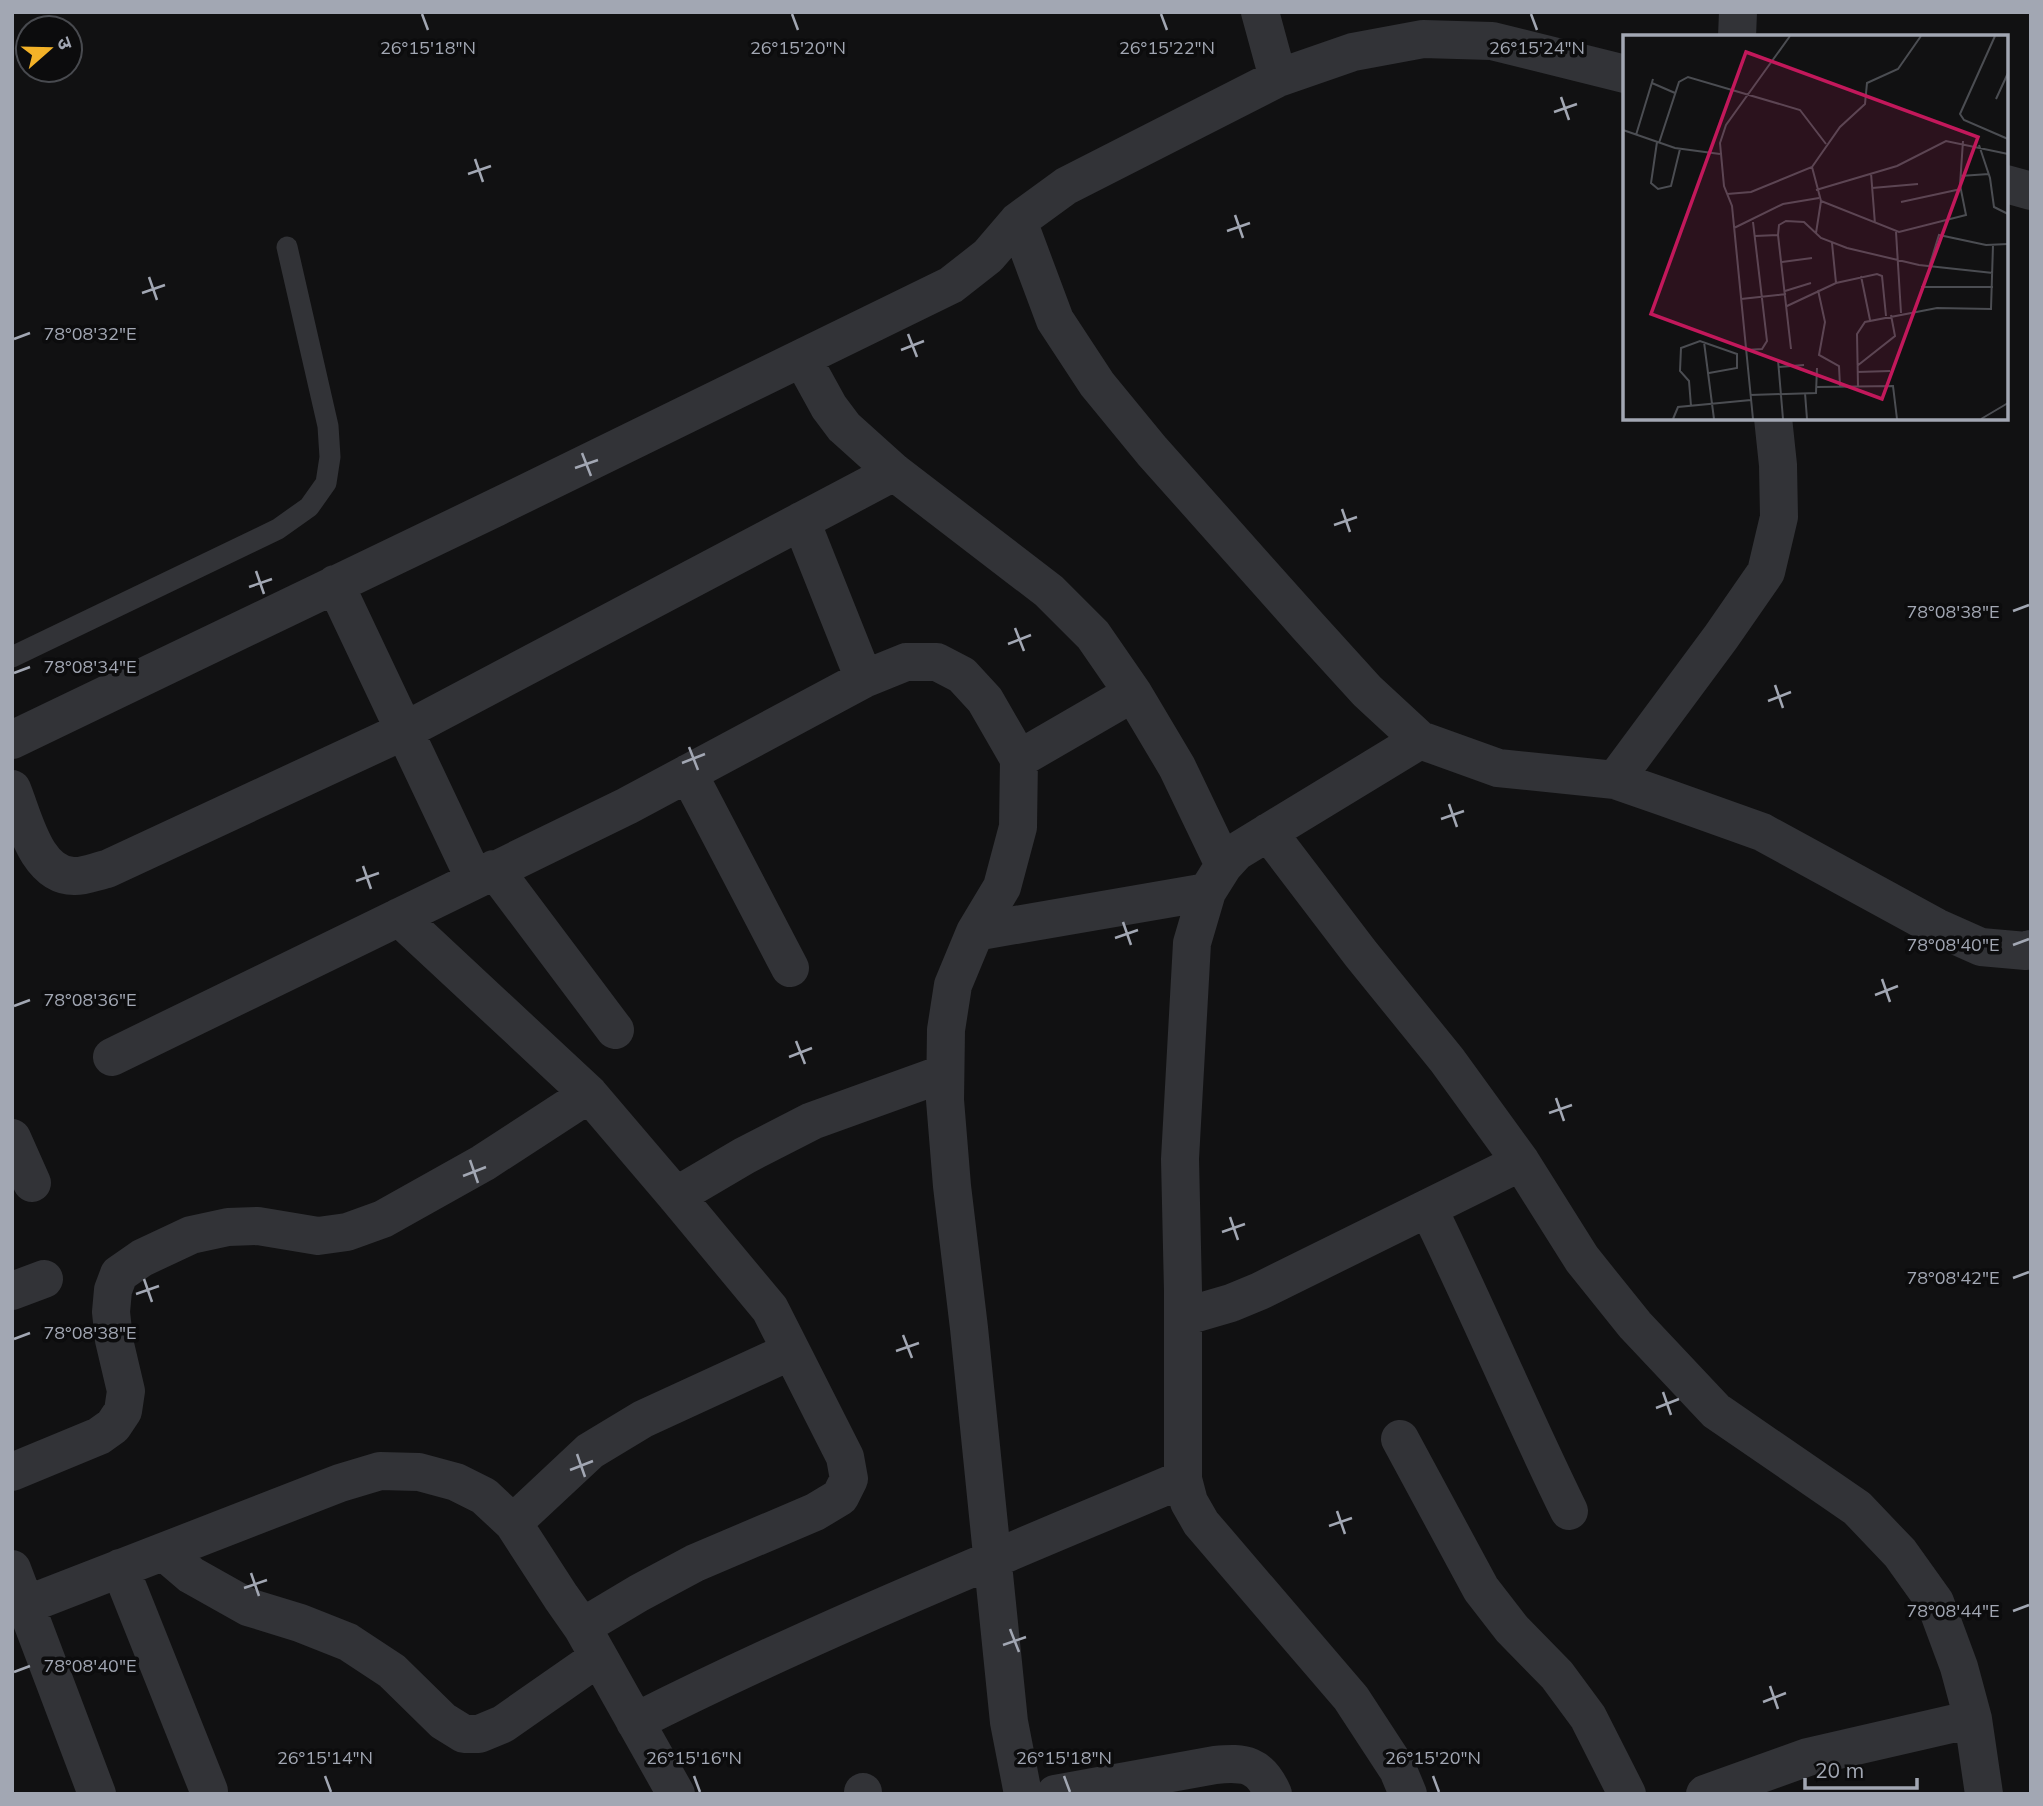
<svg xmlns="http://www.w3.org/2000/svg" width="2043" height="1806" viewBox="0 0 2043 1806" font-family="Mulish,'Noto Sans Devanagari',sans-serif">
  <rect width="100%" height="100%" fill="#111112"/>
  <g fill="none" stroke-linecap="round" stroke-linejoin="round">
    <!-- lane -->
    <path stroke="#323337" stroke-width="21" d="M12,657l266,-128 31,-22 17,-24 4,-26 -2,-31 -41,-179"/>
    <!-- street -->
    <path stroke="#323337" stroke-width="38" d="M1260,12l18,66
      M1737,37l1,-25
      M2006,184l25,7
      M1018,221l37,99 42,64 55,67 155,174 60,66 53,49 78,28 117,12 49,17 98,35 174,95 45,20 45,4 5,-2
      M802,358l27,49 15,20 50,45 155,119 44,44 40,58 44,74 47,98
      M801,521l63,158
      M335,584l140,296
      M12,740l485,-233 454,-222 37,-29 30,-35 48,-35 212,-108 75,-26 70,-13 69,2 133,33
      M1019,759l114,-66
      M688,773l102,195
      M1615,780l106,-143 45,-65 13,-55 -1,-52 -5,-47
      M12,789c12,29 24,88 63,87 10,0 22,-5 32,-7l299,-139 488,-258
      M1268,832l93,122 86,106 74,102 61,97 53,66 81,86 141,97 43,45 35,49 24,65 14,52 11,75
      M494,869l121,161
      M399,917l190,177 87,102 94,113 75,148 4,22 -9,18 -25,15 -120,51 -56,30 -57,34
      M975,932l232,-40
      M112,1057l515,-251 237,-127 42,-17h31l25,13 23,25 34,59 -1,68 -16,60 -27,45 -22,53 -7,45 -1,70 7,86 17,142 40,394 14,72
      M12,1138l20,45
      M676,1196l68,-40 68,-35 133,-48
      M1428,1208c49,100 92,203 141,303
      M12,1291l32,-12
      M1183,1317l48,-14 29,-12 261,-129
      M1400,1439l81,150 31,40 45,46 31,42 39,77
      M12,1472l87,-36 14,-10 10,-15 3,-20 -12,-51 -3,-28 2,-22 6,-16 23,-16 49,-23 37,-8 30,-1 60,10 29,-4 36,-13 100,-56 106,-69
      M513,1523l77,-72 53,-32 148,-68
      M164,1552l27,23 57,32 52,16 48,19 44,29 51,50 21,13h15l24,-10 96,-67
      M120,1568l89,223
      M12,1569l85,225
      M26,1605l314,-122 40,-12 39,1 37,10 28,14 29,27 48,74 21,30 94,167
      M635,1722c178,-90 364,-165 548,-243
      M863,1792v2
      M1055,1794l160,-29c30,-3 45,-1 58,29
      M1408,1794l-10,-24 -47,-72 -150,-175 -12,-21 -6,-23v-188l-3,-132 12,-216 15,-51 17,-27 12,-13 184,-112
      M1705,1794l103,-37 165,-38"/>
  </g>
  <!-- ticks -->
  <path fill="none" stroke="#a2a7b3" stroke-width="2.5" d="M422,14l6,16M792,14l6,16M1161,14l6,16M1531,14l6,16M1561,97l8,23M1554,112l23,-8M475,159l8,23M468,174l23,-8M1235,215l8,23M1227,231l23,-8M149,277l8,23M142,293l23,-8M908,334l9,23M14,339l16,-6M901,350l23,-9M582,453l9,23M575,468l23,-8M1342,509l8,23M1334,525l23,-8M256,571l8,23M249,587l23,-8M2013,611l16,-6M1015,628l9,23M1008,644l23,-9M14,673l16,-6M1775,685l8,23M1768,701l23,-9M689,747l9,23M682,763l23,-9M1449,804l8,23M1441,819l23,-8M363,866l8,23M356,881l23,-8M1123,922l8,23M1115,938l23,-8M2013,945l16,-6M1882,979l8,23M1875,995l23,-9M14,1006l16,-6M796,1041l9,23M789,1057l23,-9M1556,1098l8,23M1549,1113l23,-8M470,1160l8,23M463,1176l23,-9M1230,1217l8,23M1222,1232l23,-8M2013,1278l16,-6M144,1279l8,23M136,1294l23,-8M903,1335l9,23M14,1339l16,-6M896,1351l23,-8M1663,1392l8,23M1656,1408l23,-9M577,1454l8,23M570,1470l23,-9M1337,1511l8,23M1329,1526l23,-8M251,1573l8,23M244,1588l23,-8M2013,1611l16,-6M1010,1629l9,23M1003,1645l23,-8M14,1672l16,-6M1770,1686l8,23M1763,1702l23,-9M325,1776l6,16M694,1776l6,16M1064,1776l6,16M1433,1776l6,16"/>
  <!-- overview -->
  <g transform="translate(1623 35)">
    <rect width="385" height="385" fill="#111112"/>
    <path fill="none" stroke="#4b4d52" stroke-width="2" d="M372,1l-35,78 4,6 44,19M29,48l23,10M373,64l12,-26M0,95l52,18 45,6M13,100l17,-56M34,107l-6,41 7,6 13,-3 9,-37M36,108l20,-61 9,-5 112,33 26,34M356,110l11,33 4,29 14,7M189,132l9,34 78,31 67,-17 -6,-30 3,-44M248,138l4,51M337,141l29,-2M249,153l46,-4M193,155l81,-24 49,-25 62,13M104,159l24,-2 61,-25 28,-40 25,-23 2,-21 31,-14 23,-33M278,167l60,-13M111,193l49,-24 36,-6M273,197l5,81M193,198l5,-32M132,201l23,-1M209,208l4,40M159,227l30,-4M306,232l10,-32 47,10 22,-1M238,241l9,44M298,252h72M195,255l7,32 -6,33 20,11 1,20M162,256l26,-8M118,264l45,-5M164,271l49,-23 41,-9 5,2 4,40M81,307l10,77M168,314l-13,-114 1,-10 7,-4 18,1 17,16 26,10 72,17 74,8M123,315l16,-1 5,-8 -14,-119M155,325l5,59M234,331l38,-30 -4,-21M156,332l25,-2M234,337l33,-1M235,351l-1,-52 8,-12 72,-14 54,1 2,-64M194,352l76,-1 4,33M182,358l2,26M127,360l66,-2 1,-25M68,371l-2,-25 -9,-10 1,-23 19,-7 37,13v14l-28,5M50,384l5,-12 73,-7M130,384l-21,-213 -8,-20 -4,-43 6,-18 64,-89M358,384l27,-16"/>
    <path fill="#c2185b" fill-opacity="0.15" stroke="#c2185b" stroke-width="3.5" d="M123,17l232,85 -96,262 -231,-85z"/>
    <rect width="385" height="385" fill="none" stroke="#a2a7b3" stroke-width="3.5"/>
  </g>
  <g font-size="18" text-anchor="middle" fill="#a2a7b3" stroke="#0c0c0d" stroke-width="7" stroke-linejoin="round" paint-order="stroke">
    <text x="428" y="54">26°15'18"N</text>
    <text x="798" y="54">26°15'20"N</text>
    <text x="1167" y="54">26°15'22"N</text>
    <text x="1537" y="54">26°15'24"N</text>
    <text x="90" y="340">78°08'32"E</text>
    <text x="1953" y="618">78°08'38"E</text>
    <text x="90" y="673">78°08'34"E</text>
    <text x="1953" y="951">78°08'40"E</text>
    <text x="90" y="1006">78°08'36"E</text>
    <text x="1953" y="1284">78°08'42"E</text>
    <text x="90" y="1339">78°08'38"E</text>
    <text x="1953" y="1617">78°08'44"E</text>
    <text x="90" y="1672">78°08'40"E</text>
    <text x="325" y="1764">26°15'14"N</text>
    <text x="694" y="1764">26°15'16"N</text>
    <text x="1064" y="1764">26°15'18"N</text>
    <text x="1433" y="1764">26°15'20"N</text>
  </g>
  <!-- border -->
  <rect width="2043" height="1806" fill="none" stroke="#a2a7b3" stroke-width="28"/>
  <!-- north arrow -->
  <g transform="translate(49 49) rotate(70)"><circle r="33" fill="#0c0c0d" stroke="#484a4f" stroke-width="2"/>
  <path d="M0-5L12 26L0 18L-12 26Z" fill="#f3b228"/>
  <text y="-10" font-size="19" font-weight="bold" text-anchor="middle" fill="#a2a7b3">उ</text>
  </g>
  <!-- scale -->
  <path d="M1805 1778v10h112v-10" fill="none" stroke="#a2a7b3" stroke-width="3.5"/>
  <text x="1815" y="1778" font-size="21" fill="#a2a7b3" stroke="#0c0c0d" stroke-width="5" paint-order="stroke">20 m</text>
</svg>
